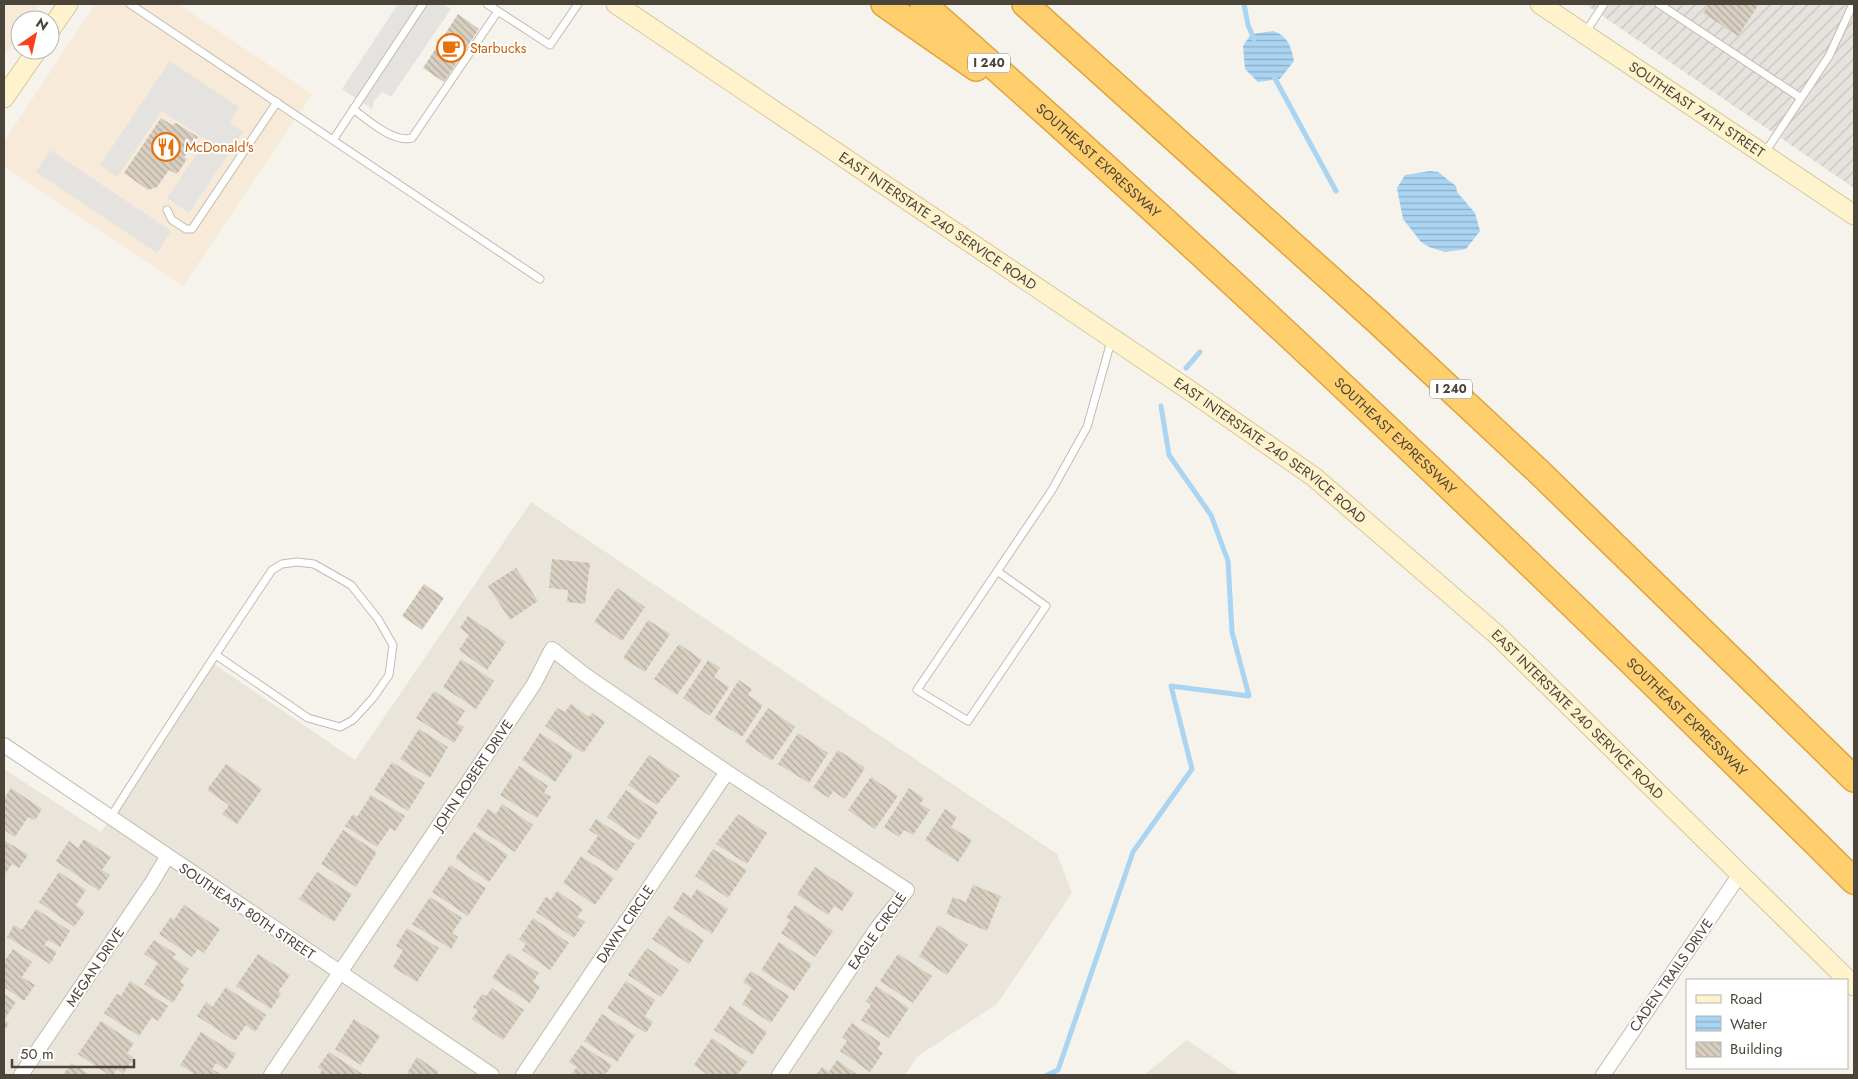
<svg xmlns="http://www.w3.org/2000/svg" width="1858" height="1079" viewBox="0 0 1858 1079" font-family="Jost,sans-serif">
  <defs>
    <pattern id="industrial-furrows" width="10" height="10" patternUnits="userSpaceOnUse" patternTransform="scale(1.25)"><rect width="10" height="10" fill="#e6e2dd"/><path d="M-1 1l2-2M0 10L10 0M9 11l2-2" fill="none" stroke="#c7c3be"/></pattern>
    <pattern id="water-rules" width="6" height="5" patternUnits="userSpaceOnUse" patternTransform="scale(1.25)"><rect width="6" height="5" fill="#a9d4f2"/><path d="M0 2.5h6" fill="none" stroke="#8caec5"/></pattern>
    <pattern id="building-back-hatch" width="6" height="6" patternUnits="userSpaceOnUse" patternTransform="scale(1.25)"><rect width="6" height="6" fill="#d8cfc1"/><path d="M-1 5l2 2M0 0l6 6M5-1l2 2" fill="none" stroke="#b1aa9e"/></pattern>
  </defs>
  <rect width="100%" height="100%" fill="#f6f3ec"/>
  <!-- residential -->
  <path fill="#eae5da" d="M531,502l526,352 15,39 -75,111 -79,52 -13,19h-901v-306l97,63 113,-168 141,96z
    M1187,1040l52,35h-95z"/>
  <!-- commercial -->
  <path fill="#f7ead8" d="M4,4h36l-11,16h-9v13l-16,24z
    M95,4h83l134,90 -129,192 -179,-120v-24z"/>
  <!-- industrial -->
  <path fill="url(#industrial-furrows)" d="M1585,4h269v184z"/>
  <!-- parking -->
  <path fill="#e5e3e0" d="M398,4h45l8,5 -60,88 -9,-5 -8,9 -2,8 -30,-20z
    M170,61l69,46 -9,16 13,9 -54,81 -22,-15 39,-58 -44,-29 -45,66 -17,-12z
    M50,150l121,81 -14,22 -121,-81z"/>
  <!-- water -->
  <path fill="url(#water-rules)" d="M1273,31c15,5 18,15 21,30l-14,18 -22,3 -13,-13 -2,-23 8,-12z
    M1430,171l8,1 18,14 1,6 18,21 5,18 -14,18 -21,3 -16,-5 -8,-5 -18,-23 -6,-31 8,-13z"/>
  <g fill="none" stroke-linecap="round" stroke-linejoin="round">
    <!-- stream -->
    <path stroke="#a9d4f2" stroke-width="5" d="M1244,4l4,21 6,14
      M1273,75l63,116
      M1186,368l14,-16
      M1047,1075l11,-5 75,-218 59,-83 -21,-83 78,10 -17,-64 -4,-71 -17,-46 -42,-60 -8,-49"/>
  </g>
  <!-- building -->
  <path fill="url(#building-back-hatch)" d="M1709,4h50l-21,32 -35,-23z
    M458,14l21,15 -35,53 -21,-14z
    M161,118l11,7 4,-2 22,14 -14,20 3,2 -10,15 -8,-4 -12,17 -9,3 -24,-17z
    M552,559l38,4 -5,41 -18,-2 1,-12 -19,-2z
    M516,568l22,33 -28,19 -22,-34z
    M424,584l20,14 -22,32 -20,-14z
    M617,588l28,19 -23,34 -28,-19z
    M468,616l38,26 -19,28 -28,-20 10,-15 -9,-7z
    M648,620l22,14 -25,38 -22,-14z
    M679,644l23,16 -25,35 -23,-16z
    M461,659l33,22 -18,28 -33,-22z
    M708,660l12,8 -6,9 15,10 -19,29 -27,-18z
    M739,680l13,9 -4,6 15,10 -21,32 -28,-18z
    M434,691l31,20 -8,12 7,4 -10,16 -38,-25z
    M571,704l18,13 3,-4 13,9 -22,31 -38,-27 12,-18 8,4z
    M768,708l27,19 -23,34 -27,-19z
    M419,729l29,18 -18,31 -30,-19z
    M540,733l33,22 -18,27 -33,-22z
    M798,733l30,20 -19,30 -31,-19z
    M838,750l27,18 -20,31 -12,-8 -4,7 -16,-10z
    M649,755l31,21 -23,29 -29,-20z
    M392,762l33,21 -17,28 -34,-21z
    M226,764l36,25 -25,35 -15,-10 7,-9 -22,-15z
    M519,766l29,20 -4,7 7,4 -14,21 -37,-23z
    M871,777l27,19 -23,33 -27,-19z
    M11,788l31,21 -7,11 -7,-3 -13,20 -11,-7v-31z
    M909,788l15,10 -4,6 10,6 -17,25 -9,-5 -5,7 -15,-10z
    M626,790l32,22 -19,28 -32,-23z
    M371,795l34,21 -10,15 -5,-3 -13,19 -32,-21 8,-12 4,3z
    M502,804l31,21 -18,27 -39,-25 12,-18 8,5z
    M945,809l12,8 -6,10 21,13 -14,22 -33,-22z
    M738,814l29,19 -20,31 -31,-20z
    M596,819l39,25 -18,27 -30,-19 11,-16 -9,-6z
    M343,830l34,22 -21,35 -35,-23z
    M474,832l34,23 -19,27 -34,-24z
    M84,839l27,18 -9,13 8,5 -11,16 -43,-30 13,-20 9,7z
    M4,840l24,15 -9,13 -7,-4 -7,10 -1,-1z
    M713,849l34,21 -19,28 -33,-22z
    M581,856l33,22 -19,27 -32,-22z
    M450,865l36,23 -18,28 -36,-24z
    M815,867l39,26 -12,18 -8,-5 -6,9 -31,-21z
    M59,872l27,18 -10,15 9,7 -11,15 -35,-25z
    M317,872l35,22 -18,28 -35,-23z
    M973,885l28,11 -14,35 -41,-17 7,-17 13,5z
    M697,889l31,20 -16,25 -39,-26 10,-16 8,6z
    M557,891l26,18 -6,8 8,5 -11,16 -38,-26 10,-15 5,3z
    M430,897l32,21 -10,15 6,4 -7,12 -39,-25z
    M184,905l36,24 -16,24 -6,-4 -6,8 -33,-23 12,-17 3,3z
    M795,905l38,26 -18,26 -34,-24 9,-13 -4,-2z
    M36,909l34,22 -10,16 -12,-7 -4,5 13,7 -7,12 -43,-27 7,-12 8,5z
    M668,916l36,24 -15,24 -37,-25z
    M533,918l36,25 -19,27 -28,-20 4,-6 -7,-5z
    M938,925l30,20 -21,30 -28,-19z
    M407,928l32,20 -22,34 -24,-15 10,-17 -7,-4z
    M154,940l22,14 -3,4 16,11 -9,13 4,3 -11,18 -29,-19 14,-21 -14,-9z
    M779,942l33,22 -18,27 -33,-21z
    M647,948l32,22 -18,27 -33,-22z
    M13,949l19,13 -10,15 13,8 -11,16 -20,-14v-25z
    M508,953l31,20 -6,9 7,5 -10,16 -38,-25z
    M258,954l32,21 -12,17 3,2 -10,15 -35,-23z
    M898,954l34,22 -19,27 -33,-22z
    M751,971l38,25 -18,27 -29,-19 10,-16 -9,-6z
    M130,981l38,25 -10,15 -6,-4 -13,19 -35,-23 13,-19 4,2z
    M626,981l29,19 -10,16 8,6 -7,11 -39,-25z
    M876,986l33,22 -20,30 -28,-18 10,-15 -5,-4z
    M226,987l40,28 -11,17 -9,-7 -11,16 -38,-25 9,-14 6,5z
    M492,988l32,22 -21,30 -31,-21 6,-9 -5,-3 9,-13 4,2z
    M4,994l12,8 -12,18 5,3 -5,8z
    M730,1006l37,26 -15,23 -38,-25z
    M602,1014l33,21 -18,27 -33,-21z
    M354,1019l26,17 -19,29 -26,-16z
    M101,1021l33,22 -7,10 7,5 -11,16 -6,-5 -4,6h-4l-31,-21z
    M852,1023l29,20 -4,6 6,4 -13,19 -30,-21 7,-10 -5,-4z
    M201,1032l35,22 -10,16 -10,-7 -4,6 10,6h-26l-16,-10z
    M712,1038l35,24 -10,13h-29l-14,-10z
    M581,1045l31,20 -7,10h-34l6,-8 -8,-5z
    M329,1052l35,23h-45l3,-5 -4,-3z
    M417,1057l22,15 -2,2 2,1h-28l-4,-2z
    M837,1060l21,15h-42l6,-8 7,5z
    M71,1063l19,12h-27z"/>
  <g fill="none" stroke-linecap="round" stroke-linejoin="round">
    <defs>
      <path id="lane" d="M130,4l410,275
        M487,4l63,41 28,-41
        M1659,4l142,94
        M1585,33l19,-29
        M353,109c15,11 40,34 59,29l86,-127
        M333,140l90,-136
        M1764,154l65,-98 24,-52
        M167,210l5,10 14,9h6l85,-127
        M997,571l49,35 -78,115 -51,-31 135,-200 35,-63 25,-89
        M110,818c53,-84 107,-166 162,-248l10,-6 15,-2 17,2 37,21 27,34 15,26 -4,30 -16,23 -20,22 -13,7 -32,-9 -92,-63"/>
      <path id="street" d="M4,745l488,330
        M21,1075l130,-191 16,-27
        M271,1075l263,-391 18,-35 33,26 142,97 180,118 -29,37 -99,148
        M523,1075l204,-303
        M1603,1075l137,-201"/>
      <g id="secondary">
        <path id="s1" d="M616,4l576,388 122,85 182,157 358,352"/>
        <path id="s2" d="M1540,4l314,211"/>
        <path d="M50,30l18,-26"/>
        <path d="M4,98l33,-48"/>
      </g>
      <g id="highway">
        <path d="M884,4l92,64"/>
        <path id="s3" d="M923,4c321,281 628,577 931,877"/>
        <path d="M1025,4l350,315 163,152 316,308"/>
      </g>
    </defs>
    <!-- lane casing -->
    <use href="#lane" stroke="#c2bbae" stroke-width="9"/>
    <!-- street casing -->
    <use href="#street" stroke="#c2bbae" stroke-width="16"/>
    <!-- secondary casing -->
    <use href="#secondary" stroke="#d6c79b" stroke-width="21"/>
    <!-- highway casing -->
    <use href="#highway" stroke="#e0a43c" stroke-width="28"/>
    <!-- lane -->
    <use href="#lane" stroke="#fff" stroke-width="7"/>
    <!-- street -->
    <use href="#street" stroke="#fff" stroke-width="14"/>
    <!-- secondary -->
    <use href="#secondary" stroke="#fff3cd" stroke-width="19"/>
    <!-- highway -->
    <use href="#highway" stroke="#ffcf6e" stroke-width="25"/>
  </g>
  <!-- icons -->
  <defs>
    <symbol id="cafe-ring" viewBox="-11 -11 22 22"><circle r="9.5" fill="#fff" stroke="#e8710a" stroke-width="1.5"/><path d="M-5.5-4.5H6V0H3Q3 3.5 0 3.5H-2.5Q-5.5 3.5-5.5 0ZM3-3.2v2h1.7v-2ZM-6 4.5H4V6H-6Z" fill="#e8710a"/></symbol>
    <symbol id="restaurant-ring" viewBox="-11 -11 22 22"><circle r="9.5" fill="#fff" stroke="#e8710a" stroke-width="1.5"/><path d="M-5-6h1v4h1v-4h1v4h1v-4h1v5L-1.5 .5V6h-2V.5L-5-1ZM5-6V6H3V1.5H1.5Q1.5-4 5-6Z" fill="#e8710a"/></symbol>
  </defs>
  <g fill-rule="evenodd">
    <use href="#cafe-ring" x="435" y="32" width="32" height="32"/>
    <use href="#restaurant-ring" x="150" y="131" width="32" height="32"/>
  </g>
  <g text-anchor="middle" stroke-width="4" stroke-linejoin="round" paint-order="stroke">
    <!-- shield labels -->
    <g fill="#fff" stroke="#817c74" stroke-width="1">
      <rect x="968" y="53.5" width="42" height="19" rx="4"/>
      <rect x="1430" y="379.5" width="42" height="19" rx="4"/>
    </g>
    <g font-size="12" font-weight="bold" fill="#4b4439">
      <text x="989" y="67">I 240</text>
      <text x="1451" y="393">I 240</text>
    </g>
    <!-- food labels -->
    <g font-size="14" fill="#c56008" stroke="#fff" text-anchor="start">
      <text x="470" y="53">Starbucks</text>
      <text x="185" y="152">McDonald's</text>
    </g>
    <!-- street labels -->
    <g font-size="14" fill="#4b4439" stroke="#fff">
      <text dy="5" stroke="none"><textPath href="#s2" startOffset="189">SOUTHEAST 74TH STREET</textPath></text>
      <text dy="5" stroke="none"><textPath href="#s3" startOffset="235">SOUTHEAST EXPRESSWAY</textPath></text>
      <text dy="5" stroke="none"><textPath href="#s1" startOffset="388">EAST INTERSTATE 240 SERVICE ROAD</textPath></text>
      <text dy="5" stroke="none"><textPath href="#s3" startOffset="640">SOUTHEAST EXPRESSWAY</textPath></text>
      <text dy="5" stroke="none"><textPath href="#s1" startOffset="792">EAST INTERSTATE 240 SERVICE ROAD</textPath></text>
      <text dy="5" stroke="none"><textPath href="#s1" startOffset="1198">EAST INTERSTATE 240 SERVICE ROAD</textPath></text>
      <text dy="5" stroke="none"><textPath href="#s3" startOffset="1045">SOUTHEAST EXPRESSWAY</textPath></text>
      <text transform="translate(473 775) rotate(-56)" y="5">JOHN ROBERT DRIVE</text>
      <text transform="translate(247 911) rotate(34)" y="5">SOUTHEAST 80TH STREET</text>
      <text transform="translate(625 924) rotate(-56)" y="5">DAWN CIRCLE</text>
      <text transform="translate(877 931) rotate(-55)" y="5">EAGLE CIRCLE</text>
      <text transform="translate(95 967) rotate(-56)" y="5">MEGAN DRIVE</text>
      <text transform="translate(1671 975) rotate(-55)" y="5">CADEN TRAILS DRIVE</text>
    </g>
  </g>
  <!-- border -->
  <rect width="1858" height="1079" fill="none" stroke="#4b4439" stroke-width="10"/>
  <!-- legend -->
  <rect x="1686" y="979" width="162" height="90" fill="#ffffff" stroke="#b7b4b0"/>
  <rect x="1696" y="995" width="25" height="8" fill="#fff3cd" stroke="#b7b4b0"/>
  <text x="1730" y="1004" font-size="15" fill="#4b4439">Road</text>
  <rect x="1696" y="1016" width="25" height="15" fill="url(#water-rules)" stroke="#b7b4b0"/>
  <text x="1730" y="1029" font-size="15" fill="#4b4439">Water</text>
  <rect x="1696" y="1042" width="25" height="15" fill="url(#building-back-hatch)" stroke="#b7b4b0"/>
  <text x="1730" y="1054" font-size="15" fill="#4b4439">Building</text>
  <!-- north arrow -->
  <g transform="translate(35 35) rotate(34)"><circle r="24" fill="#ffffff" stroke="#b7b4b0"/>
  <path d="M0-4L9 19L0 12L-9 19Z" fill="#fc3f1d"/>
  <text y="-8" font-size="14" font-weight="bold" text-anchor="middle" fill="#4b4439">N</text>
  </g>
  <!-- scale -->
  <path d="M12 1059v8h122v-8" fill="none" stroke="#4b4439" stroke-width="2.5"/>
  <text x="20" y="1059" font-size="15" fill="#4b4439" stroke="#ffffff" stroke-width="4" paint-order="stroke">50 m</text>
</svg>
